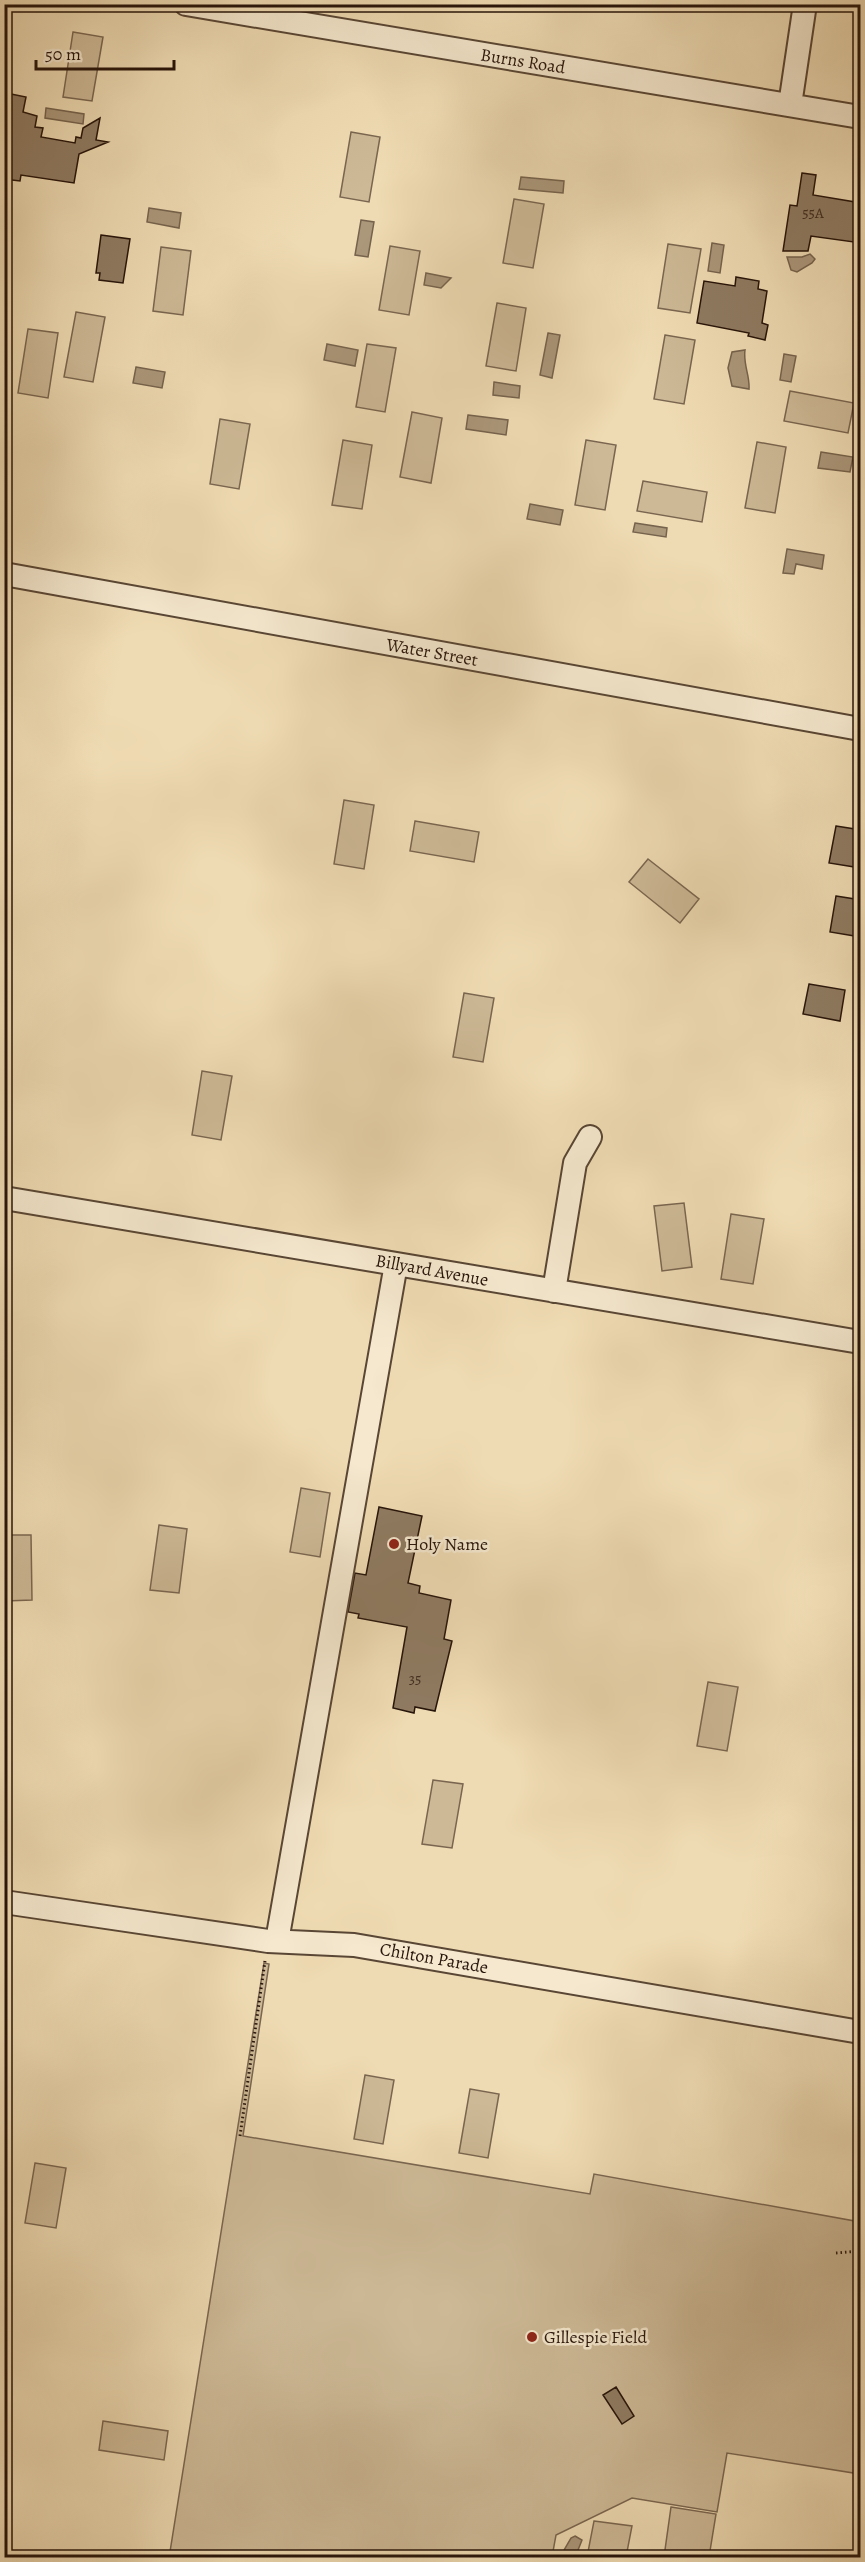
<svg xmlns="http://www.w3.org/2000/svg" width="865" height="2562" viewBox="0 0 865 2562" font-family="Alegreya,serif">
  <rect width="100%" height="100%" fill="#efdbb3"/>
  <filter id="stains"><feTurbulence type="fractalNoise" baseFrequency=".00333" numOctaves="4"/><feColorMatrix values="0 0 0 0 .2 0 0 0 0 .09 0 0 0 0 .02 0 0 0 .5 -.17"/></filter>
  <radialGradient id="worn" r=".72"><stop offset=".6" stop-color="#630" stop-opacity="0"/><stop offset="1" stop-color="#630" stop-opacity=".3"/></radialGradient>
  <!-- green -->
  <path fill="#cdb996" stroke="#7a6650" stroke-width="1.5" d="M73,32l30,5 -11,64 -29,-4z
    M351,132l29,5 -11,65 -29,-5z
    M514,199l30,5 -11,64 -30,-5z
    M668,244l33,5 -11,64 -32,-5z
    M390,246l30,5 -11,64 -30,-5z
    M161,247l30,4 -8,64 -30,-4z
    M497,303l29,5 -10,63 -30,-5z
    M76,312l29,5 -12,65 -29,-5z
    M28,329l30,4 -10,65 -30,-5z
    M665,335l30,5 -11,64 -30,-5z
    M367,344l29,4 -11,64 -29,-5z
    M790,391l64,12 -6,30 -64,-12z
    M412,412l30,6 -11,65 -31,-6z
    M220,419l30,5 -11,65 -29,-5z
    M343,440l29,5 -10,64 -30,-4z
    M586,440l30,5 -11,65 -30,-5z
    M757,442l29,5 -11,66 -30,-5z
    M643,481l64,11 -5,30 -65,-11z
    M344,800l30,5 -10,64 -30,-5z
    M415,821l64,11 -5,30 -64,-11z
    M648,859l51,40 -19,24 -51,-41z
    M464,993l30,5 -11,64 -30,-5z
    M202,1071l30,5 -11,64 -29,-5z
    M684,1203l8,64 -30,4 -8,-65z
    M731,1214l33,5 -11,65 -32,-5z
    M301,1488l29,5 -10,64 -30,-5z
    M159,1525l28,4 -8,64 -29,-3z
    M4,1535h27l1,65 -27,1z
    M708,1682l30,5 -11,64 -30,-5z
    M433,1780l30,4 -11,64 -30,-4z
    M264,1963l5,1 -26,172 347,58 4,-20 266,48v252l-133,-21 -10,59 -85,-14 -76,37 -4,22 -383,1z
    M365,2075l29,5 -11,64 -29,-5z
    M470,2089l29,5 -11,64 -29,-5z
    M35,2163l31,5 -10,60 -31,-5z
    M103,2421l65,10 -4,29 -65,-10z
    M671,2507l45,7 -7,43h-45z
    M594,2521l38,5 -6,31h-39z"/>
  <!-- water -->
  <path fill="#ab977a" stroke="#76634d" stroke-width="1.5" d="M46,108l38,6 -1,10 -38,-6z
    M521,177l43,4 -1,12 -44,-4z
    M149,208l32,5 -2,15 -32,-6z
    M361,220l13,2 -6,35 -13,-2z
    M712,243l12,2 -4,28 -12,-2z
    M810,254l5,5 -3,4 -15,9 -6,-2 -4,-13h15z
    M426,273l25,5 -10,10 -17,-3z
    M548,333l12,2 -8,43 -12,-3z
    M327,344l31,6 -3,16 -31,-6z
    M745,350c-2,15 5,25 4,39l-17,-3 -4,-18 4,-16z
    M784,354l12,2 -5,26 -11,-2z
    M136,367l29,5 -3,16 -29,-5z
    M494,382l26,4 -1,12 -26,-3z
    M468,415l40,5 -2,15 -40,-6z
    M821,452l32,5 -3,15 -32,-4z
    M530,504l33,6 -3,15 -33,-6z
    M635,523l32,5 -1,9 -33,-5z
    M787,549l37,6 -2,14 -26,-5 -2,10 -11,-1z
    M575,2536l7,4 -6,15 -16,2 11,-19z"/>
  <!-- building -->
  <path fill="#8f7b62" stroke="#27140a" stroke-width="1.5" d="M11,94l15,3 -3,15 14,4 -2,11 8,1 -2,9 34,6 1,-6 5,1 2,-10 17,-10 -4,22 12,2 -29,12 -5,29 -53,-8 -1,6 -16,-2v-72l5,1z
    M802,173l14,2 -3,20 48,8v40l-50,-7 -3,15h-25l7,-46 7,1z
    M101,235l29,4 -7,44 -24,-3 1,-7h-4z
    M736,277l23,4 -1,8 9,2 -5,32 6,2 -3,15 -17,-4 1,-3 -52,-10 7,-42 31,5z
    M836,826l25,4v38l-32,-5z
    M836,896l25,4v37l-31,-5z
    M809,984l36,6 -5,31 -37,-7z
    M379,1507l43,9 -14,67 12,3 -1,7 32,7 -7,39 8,2 -17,70 -20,-4 -1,6 -21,-5 14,-81 -49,-9 1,-4 -11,-2 7,-39 11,2z
    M616,2387l18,29 -12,8 -19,-29z"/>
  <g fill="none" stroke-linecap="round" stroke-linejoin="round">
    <defs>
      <path id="minor" d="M186,4l674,113
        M790,105l15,-101
        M4,574l856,155
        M4,1198l856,144
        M554,1291l21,-128 15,-26
        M4,1902l264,39 86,4 506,87
        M277,1941l119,-677"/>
    </defs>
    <!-- minor casing -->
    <use href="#minor" stroke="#594634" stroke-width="26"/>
    <!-- path -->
    <path stroke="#27140a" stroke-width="3" stroke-dasharray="1.5 3" stroke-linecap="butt" d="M240,2136l25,-175
      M836,2253l24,-2"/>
    <!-- minor -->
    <use href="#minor" stroke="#f5e8ce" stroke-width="22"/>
  </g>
  <!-- markers -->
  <g fill="#8f2418" stroke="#f5e8ce" stroke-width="2">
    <circle cx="394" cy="1544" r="6"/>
    <circle cx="532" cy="2337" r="6"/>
  </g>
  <g text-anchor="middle" stroke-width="5" stroke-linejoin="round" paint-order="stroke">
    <!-- number labels -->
    <g font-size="15" fill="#412e20">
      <text x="813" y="218">55A</text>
      <text x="415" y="1684">35</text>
    </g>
    <!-- street labels -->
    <g font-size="18" fill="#27140a" stroke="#f5e8ce">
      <text transform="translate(523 61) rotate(9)" y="6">Burns Road</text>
      <text transform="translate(432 652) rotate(10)" y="6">Water Street</text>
      <text transform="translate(432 1270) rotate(10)" y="6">Billyard Avenue</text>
      <text transform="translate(434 1958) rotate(10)" y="6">Chilton Parade</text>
    </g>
    <!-- poi labels -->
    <g font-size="18" fill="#27140a" stroke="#f5e8ce" text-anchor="start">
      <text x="406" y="1550">Holy Name</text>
      <text x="544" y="2343">Gillespie Field</text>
    </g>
  </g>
  <!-- margin -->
  <rect width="865" height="2562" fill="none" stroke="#efdbb3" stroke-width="24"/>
  <rect x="6" y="6" width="853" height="2550" fill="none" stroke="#27140a" stroke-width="3"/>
  <rect x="12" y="12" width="841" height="2538" fill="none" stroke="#27140a" stroke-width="1.5"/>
  <!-- scale -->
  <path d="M36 60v9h138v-9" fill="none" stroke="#27140a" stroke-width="3"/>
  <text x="45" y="60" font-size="18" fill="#27140a" stroke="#f5e8ce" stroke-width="4.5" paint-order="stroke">50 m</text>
  <rect width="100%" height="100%" filter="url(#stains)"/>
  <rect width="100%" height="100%" fill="url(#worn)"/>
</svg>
